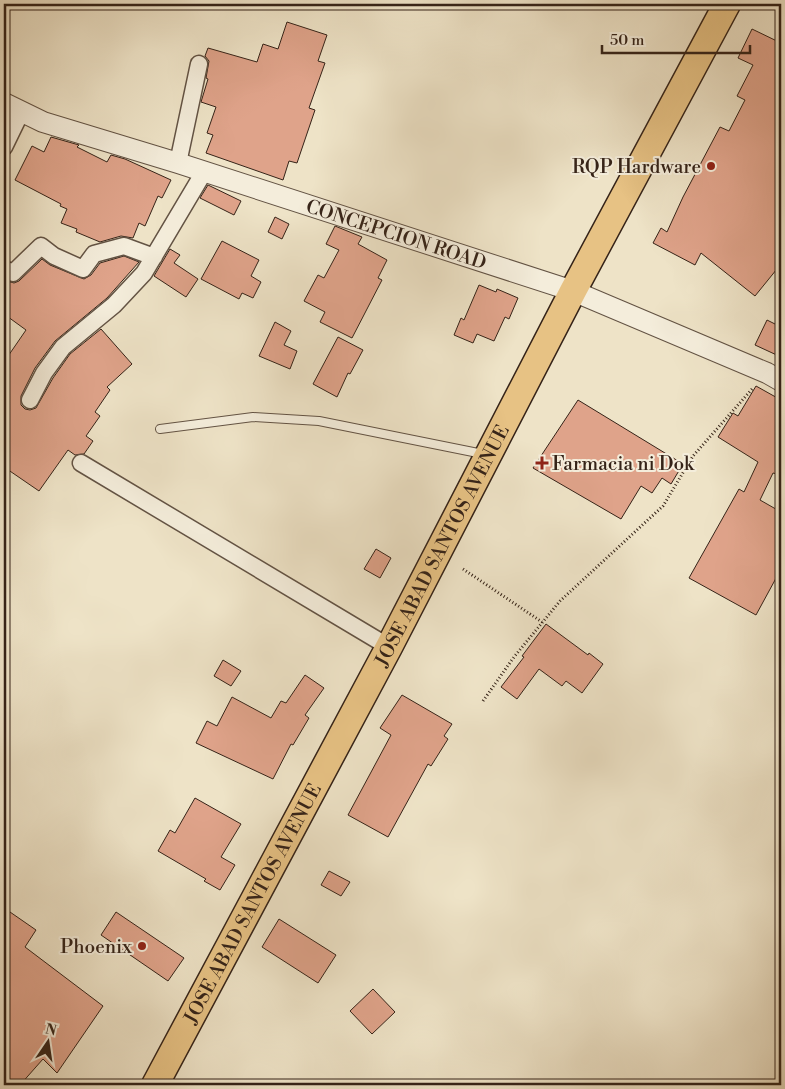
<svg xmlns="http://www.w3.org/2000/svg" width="785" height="1089" viewBox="0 0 785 1089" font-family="'Libre Bodoni',serif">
  <rect width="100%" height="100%" fill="#eee3c7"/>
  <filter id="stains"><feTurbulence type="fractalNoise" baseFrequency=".004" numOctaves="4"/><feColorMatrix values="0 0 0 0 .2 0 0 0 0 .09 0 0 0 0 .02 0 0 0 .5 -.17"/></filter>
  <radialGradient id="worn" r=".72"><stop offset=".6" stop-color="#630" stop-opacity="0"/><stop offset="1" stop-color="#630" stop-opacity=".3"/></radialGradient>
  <!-- building -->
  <path fill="#dfa38a" stroke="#352318" d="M287,22l40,13 -9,26 7,2 -16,45 6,2 -18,53 -8,-2 -6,19 -77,-27 7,-18 -6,-2 9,-26 -15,-5 7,-23 -2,-1 3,-17 -4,-5 3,-8 49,14 6,-18 15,5z
    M752,29l29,14v221l-26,32 -54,-43 -6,12 -42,-22 8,-15 6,4 16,-35 37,-70 9,4 16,-31 -8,-4 16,-31 -15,-7z
    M51,137l28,8 -2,2 30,15 4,-7 14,4 46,21 -9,18 -4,-2 -13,30 -6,-3 -6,15 -12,-2 -21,6 -24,-10 1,-3 -16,-6 6,-14 -7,-3 1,-2 -46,-24 17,-34 12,6z
    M208,185l33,16 -7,14 -34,-17z
    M275,217l14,7 -7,15 -14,-7z
    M335,226l27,11 -4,7 29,16 -9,18 4,2 -30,58 -32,-16 5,-10 -21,-11 14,-26 6,3 15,-28 -13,-6z
    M222,241l37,19 -8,16 10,6 -8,16 -11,-5 -3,6 -38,-20z
    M170,249l10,6 -6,8 24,16 -12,18 -32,-21z
    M124,256l15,6 -32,36 -52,43 -20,27 -14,28v9l4,4 5,1 6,-2 17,-30 17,-24 31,-25 31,35 -25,23 3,3 -15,22 5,4 -14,20 7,5 -9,13 -9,1 -7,-5 -29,41 -35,-24v-105l22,-32 -22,-16v-34l10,3 5,-2 23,-22 8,6 34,14 7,-4 9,-12z
    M479,285l17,7 1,-3 21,9 -9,21 -4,-2 -11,24 -17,-7 -4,9 -19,-8 7,-17 3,2z
    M767,320l14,7v30l-26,-12z
    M275,322l16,9 -7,14 13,6 -7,18 -31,-13z
    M338,337l25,13 -13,24 -2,-1 -11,24 -24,-13z
    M756,386l25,14v75l-8,-2 -13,27 21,12v57l-25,46 -67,-37 50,-89 5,3 14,-30 -40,-25 15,-24 5,3z
    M578,400l105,64 -12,20 -9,-6 -10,15 -11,-7 -20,33 -88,-51z
    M376,549l15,9 -11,20 -16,-9z
    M546,624l42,31 1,-2 14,11 -21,29 -16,-12 -4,5 -23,-17 -22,30 -16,-12 23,-30 -2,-1z
    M223,660l18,11 -10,15 -17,-10z
    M305,675l19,13 -19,27 4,3 -16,27 -2,-1 -18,35 -77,-36 11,-22 10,5 15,-29 39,21 10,-17 5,2z
    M402,695l50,29 -8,12 4,3 -17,27 -3,-2 -40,73 -40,-22 43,-80 -11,-7z
    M195,798l46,26 -20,33 14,8 -15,25 -16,-9 2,-2 -48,-28 12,-21 5,3z
    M329,871l21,11 -9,14 -20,-11z
    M10,912l26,18 -11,17 78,59 -46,67 -14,-14 -23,26h-16v-164z
    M116,912l68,46 -16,23 -67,-46z
    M279,919l57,36 -18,28 -56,-36z
    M373,989l22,23 -23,22 -22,-23z"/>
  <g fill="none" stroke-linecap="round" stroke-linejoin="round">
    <defs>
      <path id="service" d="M160,429l93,-12 66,4 164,33"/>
      <path id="minor" d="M4,147l17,-35
        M178,163l21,-99
        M4,269l9,4 28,-27 13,10 29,13 11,-15 30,-8 30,11
        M30,400l14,-27 19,-26 51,-42 30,-32 60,-101
        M81,463l308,184"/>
      <g id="tertiary">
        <path id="s1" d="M4,103l39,19 135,41 395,128 194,82 14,8"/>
      </g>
      <g id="trunk">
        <path id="s2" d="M155,1085l234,-438 184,-356 154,-287"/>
      </g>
    </defs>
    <!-- service casing -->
    <use href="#service" stroke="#635344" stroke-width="10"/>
    <!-- minor casing -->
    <use href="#minor" stroke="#635344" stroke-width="19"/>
    <!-- tertiary casing -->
    <use href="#tertiary" stroke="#635344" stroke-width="22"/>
    <!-- trunk casing -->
    <use href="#trunk" stroke="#352318" stroke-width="29"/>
    <!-- path -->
    <path stroke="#352318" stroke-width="3" stroke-dasharray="1 2.5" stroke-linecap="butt" d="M463,569l79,53
      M483,701l31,-44 46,-56 103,-95 30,-50 60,-68"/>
    <!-- service -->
    <use href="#service" stroke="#f4eddb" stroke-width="8"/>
    <!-- minor -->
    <use href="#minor" stroke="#f4eddb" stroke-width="16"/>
    <!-- tertiary -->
    <use href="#tertiary" stroke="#f4eddb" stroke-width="20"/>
    <!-- trunk -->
    <use href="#trunk" stroke="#e7c284" stroke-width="26"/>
  </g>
  <!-- markers -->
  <g fill="#8f2418" stroke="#f4eddb" stroke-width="2">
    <circle cx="711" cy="166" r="5"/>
    <path d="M539.5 455.5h5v5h5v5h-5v5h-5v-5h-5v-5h5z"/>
    <circle cx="142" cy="946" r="5"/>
  </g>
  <g text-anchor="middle" stroke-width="4" stroke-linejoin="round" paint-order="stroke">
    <!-- poi labels -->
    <g font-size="19" fill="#352318" stroke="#f4eddb" text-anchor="end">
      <text x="701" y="173">RQP Hardware</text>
      <text x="552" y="470" text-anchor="start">Farmacia ni Dok</text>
      <text x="132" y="953">Phoenix</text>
    </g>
    <!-- street labels -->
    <g font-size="19" fill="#352318" stroke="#f4eddb">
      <text dy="7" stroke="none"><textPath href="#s1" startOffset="414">CONCEPCION ROAD</textPath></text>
      <text dy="7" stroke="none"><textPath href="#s2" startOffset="611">JOSE ABAD SANTOS AVENUE</textPath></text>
      <text dy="7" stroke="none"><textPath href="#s2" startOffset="206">JOSE ABAD SANTOS AVENUE</textPath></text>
    </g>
  </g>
  <!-- margin -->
  <rect width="785" height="1089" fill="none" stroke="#eee3c7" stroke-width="20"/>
  <rect x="5" y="5" width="775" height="1079" fill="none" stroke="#352318" stroke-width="2.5"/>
  <rect x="10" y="10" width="765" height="1069" fill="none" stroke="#352318"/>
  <!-- north arrow -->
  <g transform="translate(48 1042) rotate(13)" stroke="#f4eddb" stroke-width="4" paint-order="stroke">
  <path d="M0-4L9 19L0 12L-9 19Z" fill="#352318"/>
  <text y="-8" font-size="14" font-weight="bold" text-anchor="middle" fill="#352318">N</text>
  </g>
  <!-- scale -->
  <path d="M602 45v8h148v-8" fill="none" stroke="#352318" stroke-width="2.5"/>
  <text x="610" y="45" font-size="15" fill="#352318" stroke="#f4eddb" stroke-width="4" paint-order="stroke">50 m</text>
  <rect width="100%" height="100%" filter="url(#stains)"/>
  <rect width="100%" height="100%" fill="url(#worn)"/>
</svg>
